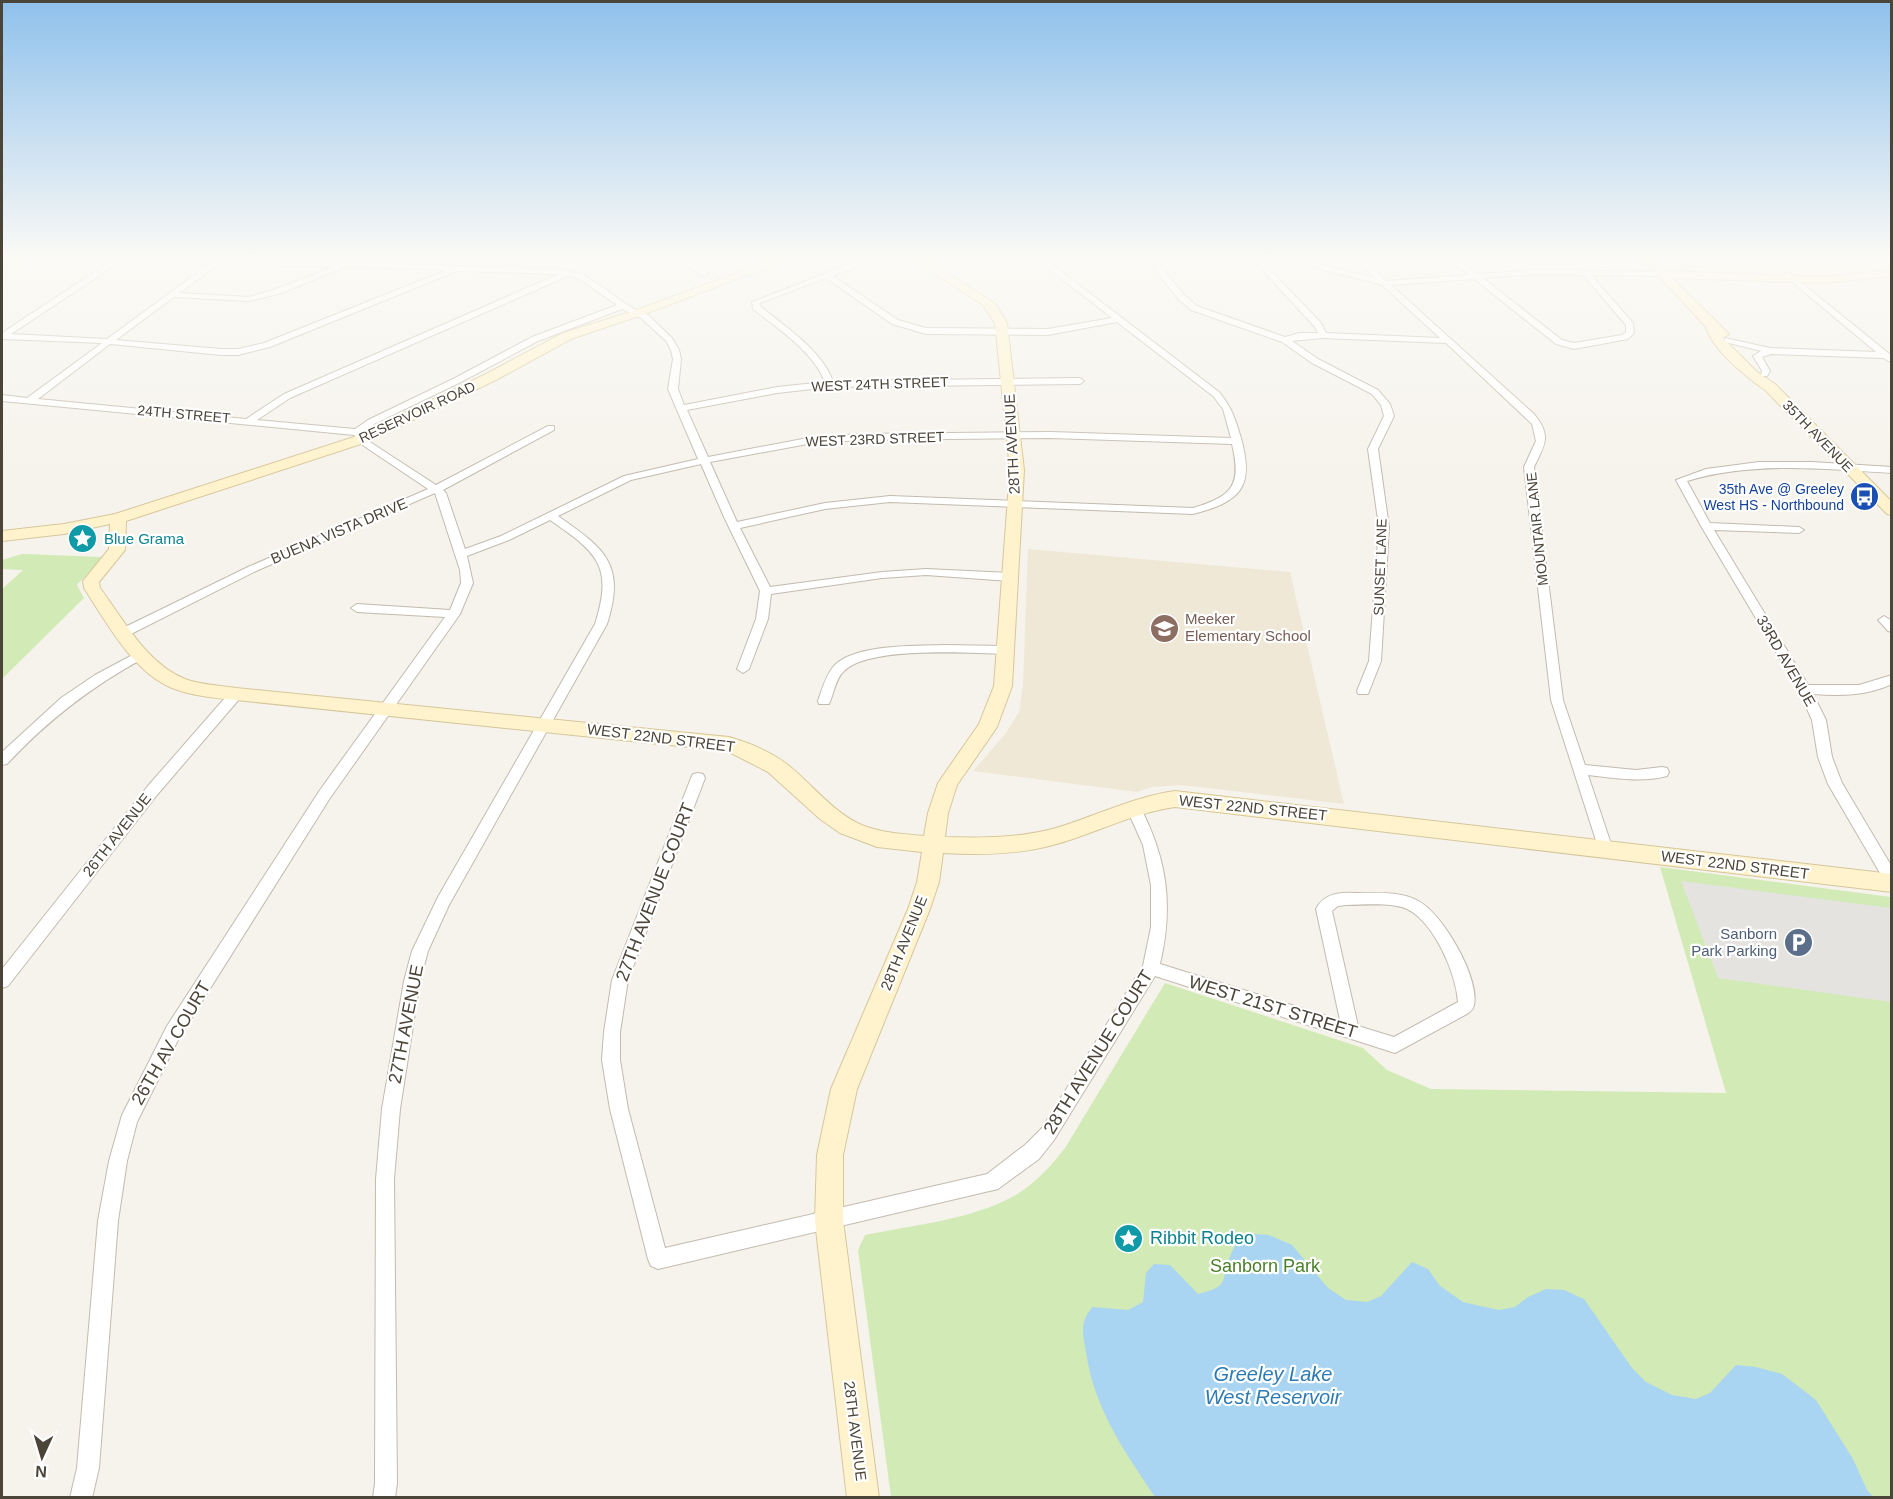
<svg xmlns="http://www.w3.org/2000/svg" width="1893" height="1499" viewBox="0 0 1893 1499" font-family="Helvetica,sans-serif">
  <rect width="100%" height="100%" fill="#f6f3ec"/>
  <!-- commercial -->
  <path fill="#f7ead8" d="M1673,259h218l1,4 -77,8 -134,-3z"/>
  <!-- education -->
  <path fill="#efe8d6" d="M1028,549l262,23 54,232 -163,-19 -29,2 -15,5 -164,-21 33,-38 13,-21 4,-27z"/>
  <!-- green -->
  <path fill="#d2eab5" d="M22,554l81,3 -26,28 7,13 -82,81v-90l21,-19 -21,-1v-9z
    M1660,867l231,30v600h-1000l-33,-247 7,-15c49,-10 105,-15 149,-39 21,-12 36,-29 51,-48l100,-165 198,65 24,22 44,19 295,4z"/>
  <!-- parking -->
  <path fill="#e5e3e0" d="M1681,881l210,27v94l-173,-24z"/>
  <!-- water -->
  <path fill="#a9d4f2" d="M1255,1234l14,1 23,10 36,43 18,12 21,2 14,-6 31,-34 16,7 12,17 23,16 17,4 19,4 16,-3 13,-10 18,-8 18,1 20,9 48,69 14,14 26,13 24,4 14,-6 26,-28 20,2 26,7 34,26 37,59 14,31 6,7h-718c-31,-46 -61,-89 -69,-145 -2,-10 -5,-23 -1,-33 1,-4 5,-8 7,-12l36,3 15,-8 3,-29 8,-9 16,1 28,29c33,-8 22,-13 32,-37 2,-7 6,-13 9,-18z"/>
  <g fill="none" stroke-linecap="round" stroke-linejoin="round">
    <defs>
      <path id="street" d="M114,259h108l334,10 27,5 49,34 15,6 25,24 7,12 2,9 -3,30 6,16 93,-18 48,-5c-12,-31 -47,-53 -72,-73l-1,-7 111,-43h12l-42,17 65,44 28,8 122,1 64,-11 -76,-59h9l174,133c13,16 16,26 22,46 14,50 -1,64 -48,76l-303,-12 -65,7 -85,19 30,59 112,-15 44,-3 84,4 6,4 -6,4 -84,-6 -44,3 -111,16 -3,25 -19,50 -6,4 -6,-4 19,-50 4,-28 -36,-74 -23,-53 -70,16 -73,36c47,33 68,48 49,108l-158,281 -21,46 -8,30 -20,128 -6,70 3,304 -2,15h-22l2,-15 1,-304 6,-70 22,-128 8,-30 26,-54 157,-273c19,-59 1,-72 -45,-104l-41,20 -42,16 6,27 -13,31 -130,184 -151,240 -42,84 -10,39 -9,60 -19,247 -7,30h-22l7,-30 21,-247 11,-60 13,-46 45,-89 153,-236 125,-173 -88,-5 -6,-4 6,-4 93,6 11,-27 -1,-13 -25,-77 -179,78 -127,64h-8l-2,-3 2,-3 127,-62 180,-78 -64,-43 -10,-11 -352,-34v-6l25,3 75,-55 -100,-4v-6zM123,260l86,4 -102,75 -96,-5zM219,264l115,3 -61,23 -24,7 -70,-4zM345,267l102,3 -183,73 -26,6h-17l-105,-9 58,-43 75,4 30,-7zM457,271l102,3 -275,120 -38,25 -208,-20 72,-55 111,11h17l32,-8zM568,276l10,2 39,27 -85,32 -77,41 -87,42 -13,9 -98,-9 33,-22zM826,278l66,46 34,10 122,1 69,-13 96,74 10,13 8,29 -180,-6 -189,2 -49,3 -105,20 -21,-47 90,-17 53,-6 250,-3 4,-3 -4,-3 -247,3c-12,-32 -48,-54 -73,-75v-3zM622,309l19,9 25,23 5,9 2,9 -5,30 30,70 -74,17 -123,60 -36,13 -19,-56 -3,-3 111,-60v-4h-6l-112,59 -66,-43 -7,-9 11,-9 87,-42 77,-41zM1051,438l181,6c10,42 0,52 -39,64l-303,-12 -65,7 -88,19 -27,-60 103,-19 49,-3z
        M675,259h10l24,15 -7,2z
        M1147,259h8l29,36 13,11 88,31 15,-4h18l-4,-7 -62,-67h8l61,64 5,10 114,5 -58,-53 -98,-26h14l77,19 -21,-19h9l23,22 82,-6 -19,-16h9l19,15 63,-4 126,2 1,2 -4,2 -72,-1 42,48 1,10 -6,6 -54,10 -18,-5 -82,-65 -83,6 143,129c18,22 11,30 0,53l29,233 22,65 51,5 26,-3 5,1 2,4 -2,4c-26,7 -53,2 -79,-1l25,75 -2,4 -5,2 -5,-2 -2,-4 -48,-150 -27,-233 12,-26 -4,-17 -86,-81 -123,-5 -31,3 26,18 60,31 12,14 4,12 -16,33 11,78 -8,134 -13,33h-10l-1,-3 12,-30 10,-134 -11,-78 16,-33 -3,-11 -9,-11 -60,-31 -30,-21 -91,-32 -13,-11zM1540,274l43,1 43,50v7l-4,3 -48,8 -12,-3 -79,-62z
        M1788,272l104,84v7l-9,-5 -112,-4 -9,3 8,14 -3,5h-6l1,-5 -9,-15 8,-5 -36,-9v-4l45,10 106,4 -91,-76 -1,-2z
        M1759,462h53l80,5v6c-69,-4 -138,-12 -205,8l23,42 89,4 5,3 -5,3 -85,-3 94,155h51l33,-10v9c-26,12 -52,12 -79,10l13,26 6,37 10,26 50,84v20l-5,-2 -59,-101 -10,-27 -6,-37 -14,-31 -97,-163 -25,-46 30,-11z
        M1884,616l8,5v11l-4,-1 -10,-11z
        M944,645l62,1 6,4 -6,4c-35,-1 -137,-8 -162,17 -9,8 -10,23 -15,33h-10l-1,-3c4,-11 7,-24 15,-34 19,-23 83,-21 111,-22z
        M140,651l6,4 -2,3c-52,28 -96,62 -137,106l-5,1v-13l59,-54 34,-23z
        M236,690l5,1 1,3 -1,3 -84,98 -149,191 -6,2v-19l145,-182 84,-96z
        M698,773l5,1 2,4 -77,202 -8,52v28l8,49 37,139 322,-74 38,-29 17,-17 101,-162 8,-39v-42l-8,-40 -17,-38 2,-4h10c29,54 36,101 22,161l180,56 -24,-111c8,-16 25,-17 40,-16 21,0 46,-2 64,9 23,13 60,76 54,103 -1,5 -5,8 -9,10l-70,38 -240,-77 -101,164 -15,19 -41,30 -340,80 -7,-3 -3,-7 -38,-150 -8,-49 2,-28 8,-52 79,-202 2,-4zM1346,905c18,0 44,-3 61,4 27,13 49,64 51,93l-64,35 -36,-11 -26,-115 6,-5z"/>
      <path id="secondary" d="M14,259h13l-25,15v-7z
        M774,259h16l-148,56 -71,24 -75,41 -129,62 -241,79 -1,29 -26,32 1,6c24,32 46,75 85,91 16,6 34,6 51,9l493,49c21,6 42,15 59,28 25,20 46,49 76,61 19,7 40,8 60,10l4,-23 10,-30 41,-59 15,-38 16,-216 -15,-147 -13,-19 -70,-45h13l65,41 6,5 11,18 17,147 -12,216 -15,41 -40,58 -9,28 -3,24c36,1 76,1 111,-9 40,-12 77,-31 119,-37l717,83v18l-717,-85c-43,6 -81,27 -122,38 -36,10 -74,10 -110,8l-4,29 -9,27 -73,180 -14,66v66l36,277h-32l-32,-277 2,-66 14,-66 77,-180 9,-27 5,-30 -45,-5 -37,-14 -20,-14 -52,-47 -41,-21 -491,-51c-21,-2 -44,-4 -64,-12 -40,-17 -65,-65 -88,-100l-1,-7 26,-32 1,-25 -46,10 -62,7v-10l62,-7 51,-10 242,-78 129,-62 77,-41 71,-22z
        M1643,259h11l11,12 161,6 66,-7v6l-66,7 -154,-5 57,56 -6,4 34,34 18,12 117,118v13l-5,-1 -122,-124c-18,-12 -54,-42 -59,-63z"/>
    </defs>
    <!-- street casing -->
    <use href="#street" stroke="#c2bbae" stroke-width="2"/>
    <!-- secondary casing -->
    <use href="#secondary" stroke="#d6c79b" stroke-width="2"/>
    <!-- street -->
    <use href="#street" fill="#fff" fill-rule="evenodd"/>
    <!-- secondary -->
    <use href="#secondary" fill="#fff3cd" fill-rule="evenodd"/>
  </g>
  <!-- sky -->
  <linearGradient id="sky" x2="0" y2="1"><stop stop-color="#8fc1ec"/><stop offset="0.55" stop-color="#fbfaf6"/><stop offset="1" stop-color="#fbfaf6" stop-opacity="0"/></linearGradient>
  <rect width="1893" height="469" fill="url(#sky)"/>
  <!-- icons -->
  <defs>
    <symbol id="bus-disc" viewBox="-11 -11 22 22"><circle r="9.5" fill="#1a4fb4" stroke="#fff"/><path d="M-5-6H5V4H4V6H2V4H-2V6H-4V4H-5ZM-3.5-4V0h7V-4ZM-3.5 1.2v1.5H-2V1.2ZM2 1.2v1.5H3.5V1.2Z" fill="#fff"/></symbol>
    <symbol id="sight-disc" viewBox="-11 -11 22 22"><circle r="9.5" fill="#0f9aa8" stroke="#fff"/><path d="M0-6L1.8-2.2L6-1.7L2.9 1.2L3.7 5.4L0 3.3L-3.7 5.4L-2.9 1.2L-6-1.7L-1.8-2.2Z" fill="#fff"/></symbol>
    <symbol id="school-disc" viewBox="-11 -11 22 22"><circle r="9.5" fill="#8d6e63" stroke="#fff"/><path d="M0-5L7-2L0 1L-7-2ZM-4 1L0 2.5L4 1V4Q0 6-4 4Z" fill="#fff"/></symbol>
    <symbol id="parking-disc" viewBox="-11 -11 22 22"><circle r="9.5" fill="#5c6f8a" stroke="#fff"/><path d="M-3.5-5.5H1a3.5 3.5 0 0 1 0 7H-1V5.5H-3.5ZM-1-3.4V-.6H.8a1.4 1.4 0 0 0 0-2.8Z" fill="#fff"/></symbol>
  </defs>
  <g fill-rule="evenodd">
    <use href="#bus-disc" x="1848" y="480" width="33" height="33"/>
    <use href="#sight-disc" x="66" y="522" width="33" height="33"/>
    <use href="#school-disc" x="1148" y="612" width="33" height="33"/>
    <use href="#parking-disc" x="1782" y="926" width="33" height="33"/>
    <use href="#sight-disc" x="1112" y="1222" width="33" height="33"/>
  </g>
  <g text-anchor="middle" stroke-width="4.5" stroke-linejoin="round" paint-order="stroke">
    <!-- far-street labels -->
    <g font-size="14" fill="#4b4439" stroke="#fff">
      <text transform="translate(880 384) rotate(-2)" y="5">WEST 24TH STREET</text>
      <text transform="translate(417 412) rotate(-25)" y="5">RESERVOIR ROAD</text>
      <text transform="translate(184 414) rotate(5)" y="5">24TH STREET</text>
      <text transform="translate(1818 436) rotate(46)" y="5">35TH AVENUE</text>
      <text transform="translate(875 439) rotate(-2)" y="5">WEST 23RD STREET</text>
      <text transform="translate(1537 529) rotate(-96)" y="5">MOUNTAIR LANE</text>
      <text transform="translate(1380 567) rotate(-88)" y="5">SUNSET LANE</text>
    </g>
    <!-- far-transit labels -->
    <g font-size="14" fill="#164399" stroke="#fff" text-anchor="end">
      <text x="1844" y="494">35th Ave @ Greeley<tspan x="1844" dy="16">West HS - Northbound</tspan></text>
    </g>
    <!-- street labels -->
    <g font-size="15" fill="#4b4439" stroke="#fff">
      <text transform="translate(1012 444) rotate(-93)" y="5">28TH AVENUE</text>
      <text transform="translate(339 531) rotate(-23)" y="5">BUENA VISTA DRIVE</text>
      <text transform="translate(1786 661) rotate(60)" y="5">33RD AVENUE</text>
      <text transform="translate(661 738) rotate(7)" y="5">WEST 22ND STREET</text>
      <text transform="translate(1253 808) rotate(6)" y="5">WEST 22ND STREET</text>
      <text transform="translate(117 835) rotate(-52)" y="5">26TH AVENUE</text>
      <text transform="translate(1735 865) rotate(7)" y="5">WEST 22ND STREET</text>
      <text transform="translate(904 943) rotate(-68)" y="5">28TH AVENUE</text>
      <text transform="translate(855 1431) rotate(83)" y="5">28TH AVENUE</text>
    </g>
    <!-- culture labels -->
    <g font-size="15" fill="#0d838f" stroke="#fff" text-anchor="start">
      <text x="104" y="544">Blue Grama</text>
    </g>
    <!-- education labels -->
    <g font-size="15" fill="#785e54" stroke="#fff" text-anchor="start">
      <text x="1185" y="624">Meeker<tspan x="1185" dy="17">Elementary School</tspan></text>
    </g>
    <!-- service labels -->
    <g font-size="15" fill="#4e5e75" stroke="#fff" text-anchor="end">
      <text x="1777" y="939">Sanborn<tspan x="1777" dy="17">Park Parking</tspan></text>
    </g>
    <!-- near-street labels -->
    <g font-size="18" fill="#4b4439" stroke="#fff">
      <text transform="translate(655 892) rotate(-69)" y="6">27TH AVENUE COURT</text>
      <text transform="translate(1273 1007) rotate(17)" y="6">WEST 21ST STREET</text>
      <text transform="translate(406 1024) rotate(-79)" y="6">27TH AVENUE</text>
      <text transform="translate(171 1043) rotate(-60)" y="6">26TH AV COURT</text>
      <text transform="translate(1098 1052) rotate(-58)" y="6">28TH AVENUE COURT</text>
    </g>
    <!-- near-culture labels -->
    <g font-size="18" fill="#0d838f" stroke="#fff" text-anchor="start">
      <text x="1150" y="1244">Ribbit Rodeo</text>
    </g>
    <!-- near-park labels -->
    <g font-size="18" fill="#4a7f2a" stroke="#fff">
      <text x="1265" y="1272">Sanborn Park</text>
    </g>
    <!-- near-water labels -->
    <g font-size="20" font-style="italic" fill="#2e7ab2" stroke="#fff">
      <text x="1273" y="1381">Greeley Lake<tspan x="1273" dy="23">West Reservoir</tspan></text>
    </g>
  </g>
  <!-- border -->
  <rect width="1893" height="1499" fill="none" stroke="#4b4439" stroke-width="6"/>
  <!-- north arrow -->
  <g transform="translate(42 1457) rotate(184)" stroke="#ffffff" stroke-width="4.5" paint-order="stroke">
  <path d="M0-4.5L10 22L0 15L-10 22Z" fill="#4b4439"/>
  <text y="-9" font-size="16" font-weight="bold" text-anchor="middle" fill="#4b4439">N</text>
  </g>
</svg>
